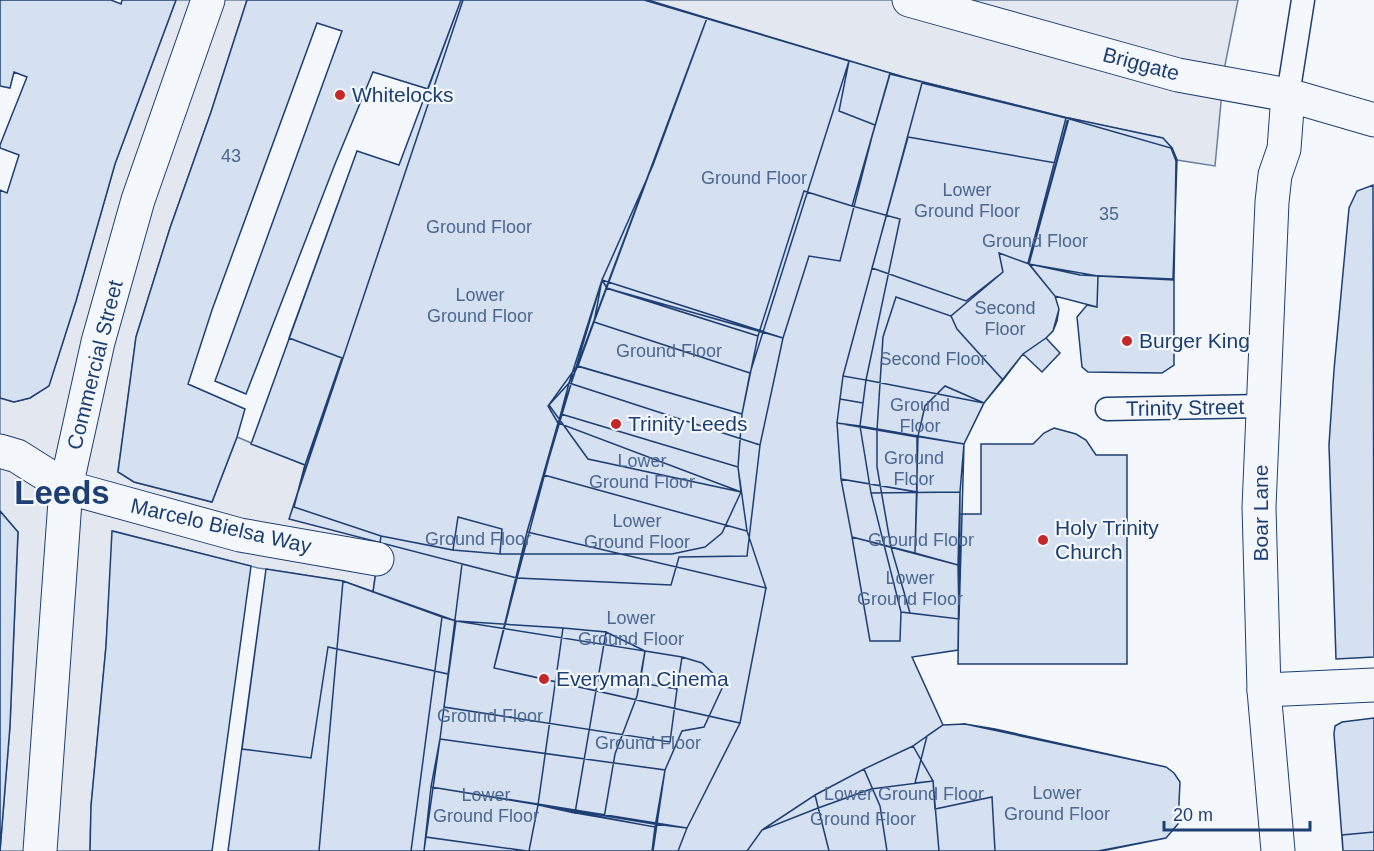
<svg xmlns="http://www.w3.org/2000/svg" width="1374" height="851" viewBox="0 0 1374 851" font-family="Helvetica,sans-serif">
  <rect width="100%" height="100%" fill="#f4f7fb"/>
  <!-- parking -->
  <path fill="#e3e8f0" stroke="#687fa3" stroke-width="1.5" d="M176,0h71l-36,112 -41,116 -34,109 -18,134 16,11 78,20 25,-65 68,28 -11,42 87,29 -8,56 -30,-11 -85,-13 -145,-37 -7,115 -15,160 -1,45h-90l10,-125 8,-194 -18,-21v-113l14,4 16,-4 19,-13 27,-84 39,-137z
    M644,0h594l-14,70 -9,96 -38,-6 -5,-12 -10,-10 -94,-20 -161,-40z"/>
  <!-- building -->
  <path fill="#d5e0f0" stroke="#1d3f73" stroke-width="1.5" d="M0,0h111l10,4 1,-4h54l-61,164 -39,137 -27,85 -19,12 -16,4 -14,-4v-208l7,3 12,-38 -19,-7v-3l27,-68 -13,-5 -4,16 -10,-2z
    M247,0h214l-33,89 -55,-17 -38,92 -89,230 -31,-13 127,-350 -25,-8 -105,287 -24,74 57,25 -8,28 -25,65 -78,-20 -16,-10 18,-135 34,-109 41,-116z
    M461,0h183l263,78 161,40 -39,146 51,11 18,1 -1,31 -42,-11 4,13 -2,12 -4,10 -7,7 14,15 -18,19 -19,-18 -39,49 -20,41 -4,48 -2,158 -46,7 31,68 22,-1 30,5 171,38 8,6 6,9 -2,42 -12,14 -68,13h-870l38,-282 77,12 30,11 8,-56 -87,-29 11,-42 -54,-21 106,-293 42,14z
    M461,0h183l263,78 161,40 -39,146 51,11 18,1 -1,31 -42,-11 4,13 -2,12 -4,10 -7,7 14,15 -18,19 -19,-18 -39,49 -20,41 -4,48 -2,158 -46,7 31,68 22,-1 30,5 171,38 8,6 6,9 -2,42 -12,14 -68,13h-870l38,-282 77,12 30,11 8,-56 -87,-29 11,-42 -54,-21 106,-293 42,14z
    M461,0h183l63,18 -130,348 -29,40 10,17 183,69 -19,41 -17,14 -33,7h-172l2,-25 -44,-12 -5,33 -72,-14 -87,-29 11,-42 37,-107 -53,-20 68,-187 42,14z
    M461,0h187l59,18 -54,147 -51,115 -75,252 -10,46 -228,-59 53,-161 -53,-20 68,-187 42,14z
    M463,0h185l59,18 -130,348 -29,40 10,17 -31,109 -10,46 -228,-59z
    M707,18l183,55 -38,133 -48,-15 -46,145 -152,-48z
    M707,18l142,43 -99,312 -156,-51z
    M707,18l142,43 -10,50 36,14 -35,136 -31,-5 -26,82 -177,-50z
    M890,74l176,44 105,30 5,13 -2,119 -76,-4 -69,-12 26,32 4,13 -2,12 -4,10 -7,7 -23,16 -39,49 -118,-23 34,-161 -48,-13z
    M922,83l144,35 -38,145 27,33 4,13 -6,22 -7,7 -23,16 -39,49 -39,-17 -20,20 -7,30 -58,-10 6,-46 -23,-4z
    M1069,118l94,20 9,10 5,12 -4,119 -93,-4 -51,-11z
    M908,137l148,26 -27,101 -30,-11 4,19 -37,29 -94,-33z
    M1373,185l1,472 -38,2 -7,-214 5,-75 15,-162 8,-17z
    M999,253l30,11 26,32 4,13 -6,22 -7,7 -23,16 -20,26 -46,-51 -6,-13 52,-44z
    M1098,276l76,4v85l-12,8 -74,-1 -6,-5 -5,-50 10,-12 10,2z
    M602,280l5,8 151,48 -16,78 -165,-48 17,-44z
    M602,280l181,58 -23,107 -191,-62z
    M896,297l55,19 6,13 46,51 -19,23 -20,41 -87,-14 6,-93z
    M594,322l156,51 -8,41 -164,-48z
    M577,366l165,48 -4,53 -177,-53z
    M578,366l164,48 -4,53 3,25 -153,-33 -39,-54 20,-22z
    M843,376l23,4 -3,23 -23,-4z
    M866,380l118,23 -20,41 -104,-18z
    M569,383l191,62 -13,111 -68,1 -8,28 -154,-7z
    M945,386l39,17 -20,41 -4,48 -2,73 -43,-12 3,-117 7,-30z
    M840,399l23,4 -3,23 -23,-3z
    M561,414l177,53 9,64 -203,-56z
    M837,423l80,14v55l-76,-13z
    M860,426l104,18 -4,48 -89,1z
    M1054,428l22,6 10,6 10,15h31v209h-169l2,-150h21v-70h52l11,-11z
    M877,430l87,14 -5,175 -49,-6 -19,-66 -14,-80z
    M544,475l203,56 19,57 -239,-56z
    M841,479l76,13 -2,61 -63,-16z
    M960,492l-1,127 -58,-7 -30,-119z
    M0,511l18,21 -8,194 -10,125z
    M458,517l44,12 -2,25 -47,-4z
    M112,531l139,35 -39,285h-122l1,-45 15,-160z
    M527,532l239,56 -26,135 -246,-55z
    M852,537l106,28 1,54 -58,-7 -1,29h-30z
    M462,564l55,14 -23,90 246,55 -53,105 -256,-41 9,-48z
    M266,569l77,12 113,40 -8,53 -120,-27 -17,111 -69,-9z
    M343,581l99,36 -31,234h-92z
    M442,617l14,4 107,7 -25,177 -9,46h-118z
    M456,621l189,30 -5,32 37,6 -7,53 -226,-35z
    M563,628l43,4 -31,181 -37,-8z
    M606,632l39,19 -8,45 -22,58 -11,64 -29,-5z
    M645,651l37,6 20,6 22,21 -20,43 -22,4 -17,39 -10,57 -51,-9 11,-64 22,-58z
    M645,651l37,6 -5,32 -37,-6z
    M1374,718v133h-31l-9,-117 1,-8 7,-4z
    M965,724l201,43 8,6 6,9 -2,42 -12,14 -68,13h-159l-6,-70 -20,-35 30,-21z
    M965,724l201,43 8,6 6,9 -2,42 -12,14 -64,13h-107l-3,-54 -57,12 -2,-28 -18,2 12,-47 16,-11z
    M440,739l225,31 -12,81h-126l-101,-14z
    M913,746l20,35 6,70h-52l-7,-45 -16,-37z
    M864,769l16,37 7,45h-58l-14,-56z
    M933,781l6,70h-192l15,-21 56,-22 53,-19z
    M933,781l2,28 57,-12 3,54h-248l15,-21 56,-22 53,-19z
    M431,787l223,37 33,4 -9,23h-254z
    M815,795l14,56h-82l15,-21z
    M538,805l117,22 -3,24h-123z
    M1374,832v19h-31l-1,-16z
    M426,837l101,14h-103z"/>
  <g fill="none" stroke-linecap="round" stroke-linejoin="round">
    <defs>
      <path id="service" d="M1288,95l15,-95
        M1107,409l156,-3"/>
      <path id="pedestrian" d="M909,0l269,75 110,20
        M0,451l17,5 49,31 174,48 137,24
        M1264,690l110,-5
        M40,851l26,-364 32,-145 40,-142 70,-200"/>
      <path id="minor" d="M1288,95l86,25
        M1278,851l-14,-161 -5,-183 13,-305 3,-27 9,-26 4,-54"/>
    </defs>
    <!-- service casing -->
    <use href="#service" stroke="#1d3f73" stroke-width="25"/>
    <!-- pedestrian casing -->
    <use href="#pedestrian" stroke="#1d3f73" stroke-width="35"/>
    <!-- minor casing -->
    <use href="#minor" stroke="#1d3f73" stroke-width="35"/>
    <!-- service -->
    <use href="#service" stroke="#f4f7fb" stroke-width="22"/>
    <!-- pedestrian -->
    <use href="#pedestrian" stroke="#f4f7fb" stroke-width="33"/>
    <!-- minor -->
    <use href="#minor" stroke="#f4f7fb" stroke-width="33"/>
  </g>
  <!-- markers -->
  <g fill="#c62828" stroke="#f4f7fb" stroke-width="2">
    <circle cx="340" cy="95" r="6"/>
    <circle cx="1127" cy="341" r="6"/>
    <circle cx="616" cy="424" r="6"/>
    <circle cx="1043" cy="540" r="6"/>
    <circle cx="544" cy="679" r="6"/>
  </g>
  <g text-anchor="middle" stroke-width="4.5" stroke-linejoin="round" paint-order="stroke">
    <!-- number labels -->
    <g font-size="18" fill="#4b6792">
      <text x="231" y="162">43</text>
      <text x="754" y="184">Ground Floor</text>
      <text x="967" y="196">Lower<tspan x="967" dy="21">Ground Floor</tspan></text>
      <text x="1109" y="220">35</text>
      <text x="479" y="233">Ground Floor</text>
      <text x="1035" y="247">Ground Floor</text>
      <text x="480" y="301">Lower<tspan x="480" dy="21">Ground Floor</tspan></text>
      <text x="1005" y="314">Second<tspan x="1005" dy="21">Floor</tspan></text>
      <text x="669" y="357">Ground Floor</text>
      <text x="933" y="365">Second Floor</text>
      <text x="920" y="411">Ground<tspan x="920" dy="21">Floor</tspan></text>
      <text x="914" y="464">Ground<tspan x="914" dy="21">Floor</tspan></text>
      <text x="642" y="467">Lower<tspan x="642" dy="21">Ground Floor</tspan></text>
      <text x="637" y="527">Lower<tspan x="637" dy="21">Ground Floor</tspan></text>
      <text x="478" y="545">Ground Floor</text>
      <text x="921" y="546">Ground Floor</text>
      <text x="910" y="584">Lower<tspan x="910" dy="21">Ground Floor</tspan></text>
      <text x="631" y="624">Lower<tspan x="631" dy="21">Ground Floor</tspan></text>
      <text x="490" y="722">Ground Floor</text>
      <text x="648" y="749">Ground Floor</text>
      <text x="1057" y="799">Lower<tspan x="1057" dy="21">Ground Floor</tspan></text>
      <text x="904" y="800">Lower Ground Floor</text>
      <text x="486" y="801">Lower<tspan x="486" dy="21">Ground Floor</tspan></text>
      <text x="863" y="825">Ground Floor</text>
    </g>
    <!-- street labels -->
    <g font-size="21" fill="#1d3f73" stroke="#f4f7fb">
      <text transform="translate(1141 64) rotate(15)" y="7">Briggate</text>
      <text transform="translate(95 365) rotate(-76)" y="7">Commercial Street</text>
      <text transform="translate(1185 408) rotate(-1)" y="7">Trinity Street</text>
      <text transform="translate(1261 513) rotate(-90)" y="7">Boar Lane</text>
      <text transform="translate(221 526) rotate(13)" y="7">Marcelo Bielsa Way</text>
    </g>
    <!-- poi labels -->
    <g font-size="21" fill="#1d3f73" stroke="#f4f7fb" text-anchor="start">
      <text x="352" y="102">Whitelocks</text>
      <text x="1139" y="348">Burger King</text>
      <text x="628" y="431">Trinity Leeds</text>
      <text x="1055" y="535">Holy Trinity<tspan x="1055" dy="24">Church</tspan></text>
      <text x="556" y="686">Everyman Cinema</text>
    </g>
    <!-- town labels -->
    <g font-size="33" font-weight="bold" fill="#1d3f73" stroke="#f4f7fb">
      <text x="62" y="504">Leeds</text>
    </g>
  </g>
  <!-- scale -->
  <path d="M1164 821v9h146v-9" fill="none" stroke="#1d3f73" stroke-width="3"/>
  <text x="1173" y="821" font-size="18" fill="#1d3f73" stroke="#f4f7fb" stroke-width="4.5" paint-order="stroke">20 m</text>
</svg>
